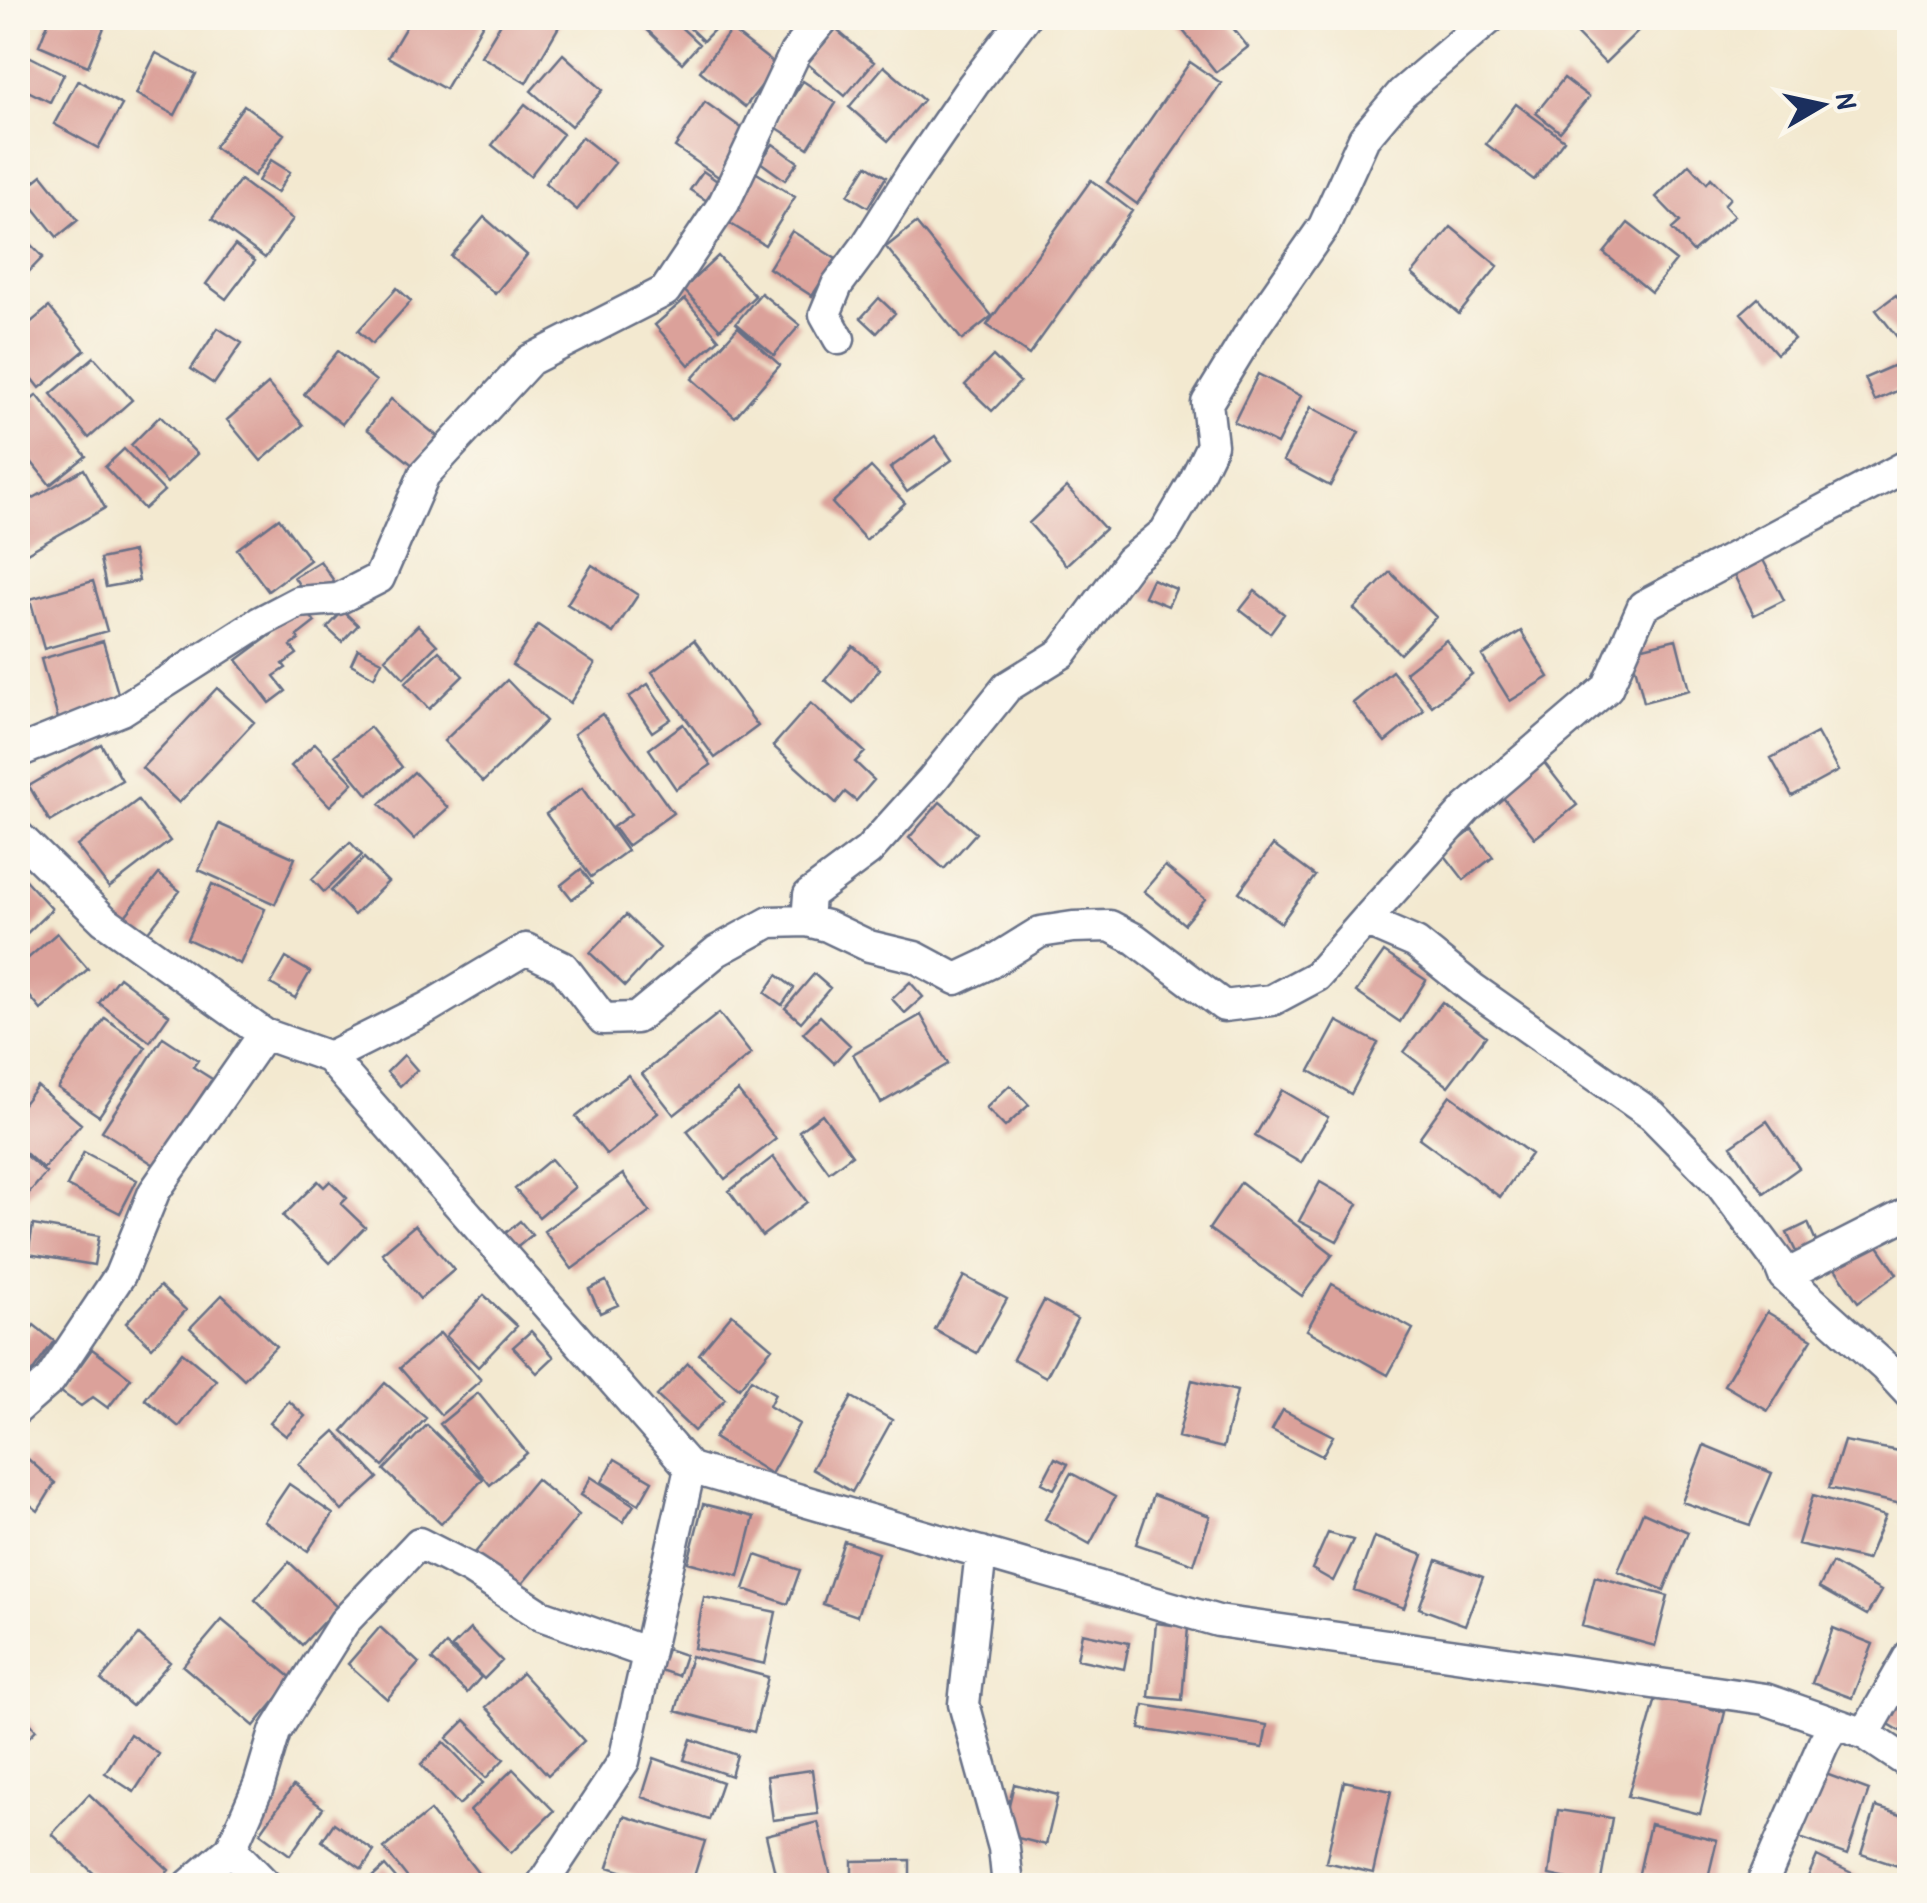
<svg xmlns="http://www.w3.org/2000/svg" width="1927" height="1903" viewBox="0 0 1927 1903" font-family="'Patrick Hand',sans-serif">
  <rect width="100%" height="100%" fill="#fbf7ec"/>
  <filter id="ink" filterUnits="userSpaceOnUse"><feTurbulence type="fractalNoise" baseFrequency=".01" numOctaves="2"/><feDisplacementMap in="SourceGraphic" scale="20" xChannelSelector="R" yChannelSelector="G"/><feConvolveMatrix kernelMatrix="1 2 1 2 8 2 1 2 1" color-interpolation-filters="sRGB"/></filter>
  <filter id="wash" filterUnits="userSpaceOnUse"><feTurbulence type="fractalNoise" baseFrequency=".0048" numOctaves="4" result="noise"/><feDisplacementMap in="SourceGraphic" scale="40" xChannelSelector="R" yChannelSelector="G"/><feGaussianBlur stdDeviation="2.25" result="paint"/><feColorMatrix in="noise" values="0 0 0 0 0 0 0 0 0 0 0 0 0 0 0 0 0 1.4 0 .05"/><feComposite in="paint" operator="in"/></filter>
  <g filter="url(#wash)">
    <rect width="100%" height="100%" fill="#f3e9d0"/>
    <g id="blocks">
      <!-- building -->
      <path fill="#dba19a" d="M50,18h58l-20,48 -49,-21z
        M411,18h70l4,2 -40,69 -57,-32z
        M504,18h60l-38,65 -45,-27z
        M649,18h22l28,26 -17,19 -40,-38z
        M679,18h47l-23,23z
        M1173,18h52l23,29 -32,25z
        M1561,18h82l4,4 -42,41z
        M832,26l42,36 -29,34 -42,-36z
        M731,30l46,36 -32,41 -45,-36z
        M21,52l43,22 -14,28 -32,-16v-26z
        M156,53l40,21 -21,41 -39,-21z
        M563,54l40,36 -32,36 -40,-35z
        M1190,62l31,21 -84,121 -30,-22z
        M884,66l39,34 -35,41 -39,-34z
        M1564,78l25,19 -29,35 -24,-19z
        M78,80l44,25 -24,43 -44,-24z
        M803,81l33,22 -28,45 -34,-22z
        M705,102l45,32 -30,44 -45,-31z
        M525,104l38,30 -33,42 -38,-31z
        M1516,104l48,36 -30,40 -48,-36z
        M244,105l40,29 -30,42 -40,-29z
        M582,137l33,26 -38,47 -32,-27z
        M773,144l25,18 -13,18 -25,-18z
        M271,160l19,12 -13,21 -19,-12z
        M1689,164l18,19 4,-5 19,20 -6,7 10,11 -41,36 -21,-23 8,-7 -24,-25z
        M867,165l19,12 -18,30 -20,-12z
        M752,170l43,27 -30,48 -44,-27z
        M703,171l24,17 -12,18 -25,-16z
        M42,175l36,45 -21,17 -36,-45z
        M240,180l53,39 -28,39 -53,-39z
        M1091,180l41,31 -103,144 -42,-30z
        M484,217l43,38 -32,39 -44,-38z
        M916,223l76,93 -30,24 -76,-93z
        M1628,223l48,38 -25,31 -47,-39z
        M1451,227l47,39 -39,48 -47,-40z
        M792,231l44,28 -24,37 -43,-28z
        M18,232l25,25 -25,26z
        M235,245l20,16 -29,38 -20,-15z
        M718,256l37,40 -35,33 -37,-40z
        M397,288l14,13 -39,43 -14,-13z
        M761,293l39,32 -26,30 -38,-32z
        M1896,295l14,18v23l-9,6 -25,-32z
        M879,298l16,15 -18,20 -16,-15z
        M1758,298l36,41 -17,15 -36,-41z
        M685,299l34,40 -30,26 -34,-40z
        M49,307l36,43 -45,38 -22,-28v-27z
        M738,327l42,38 -45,52 -43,-38z
        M218,328l24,15 -28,41 -23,-15z
        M338,351l38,30 -34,43 -38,-30z
        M993,356l27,26 -28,29 -27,-26z
        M94,357l38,43 -43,38 -38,-44z
        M1904,361l6,13v11l-35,16 -10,-23z
        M1258,374l43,22 -24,48 -43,-22z
        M268,384l35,41 -42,36 -34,-41z
        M37,395l49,61 -36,29 -32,-40v-34z
        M391,399l46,37 -23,30 -47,-37z
        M1311,407l48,25 -29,54 -47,-25z
        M160,416l37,38 -30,29 -36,-38z
        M935,436l17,24 -45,32 -17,-24z
        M124,449l40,42 -20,18 -39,-42z
        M871,467l34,36 -39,37 -34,-37z
        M84,469l21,39 -87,50v-51z
        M1067,487l38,42 -39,36 -37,-42z
        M279,518l31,42 -42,31 -31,-42z
        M133,552l6,29 -33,6 -6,-28z
        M1762,558l22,42 -30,15 -21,-42z
        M320,561l14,20 -26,18 -14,-22z
        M592,565l46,30 -25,38 -46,-29z
        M1390,572l46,45 -36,37 -46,-45z
        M1152,579l24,10 -8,17 -24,-10z
        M93,581l14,50 -63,18 -14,-50z
        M1255,591l29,23 -14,19 -30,-23z
        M301,604l14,18 -18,14 2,4 -8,6 6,8 -14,10 3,4 -12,8 12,15 -16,12 -33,-43 39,-29 -4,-4z
        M343,611l15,14 -16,17 -15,-14z
        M418,625l19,20 -33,33 -19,-20z
        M538,625l57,39 -25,39 -58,-38z
        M1521,631l28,46 -39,24 -28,-45z
        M1676,639l13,51 -45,12 -13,-52z
        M694,640l64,86 -43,32 -63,-86z
        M1446,640l26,34 -40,32 -27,-34z
        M103,641l18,63 -62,18 -18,-63z
        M853,646l27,23 -27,34 -28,-23z
        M358,649l24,12 -8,16 -23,-13z
        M439,651l24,25 -34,33 -24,-26z
        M1392,671l32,39 -39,32 -32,-39z
        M507,680l39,41 -63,61 -39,-41z
        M648,684l23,35 -19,13 -23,-35z
        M217,688l37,34 -75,81 -37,-35z
        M811,703l54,49 -10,10 19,18 -18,21 -11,-9 -9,11 -63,-57z
        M602,714l71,99 -46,33 -14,-19 18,-13 -57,-80z
        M683,724l28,41 -35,24 -27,-40z
        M370,727l32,40 -34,28 -33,-40z
        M1817,733l21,38 -46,25 -21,-38z
        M315,743l38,40 -23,23 -39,-40z
        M101,744l21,36 -72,42 -21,-36z
        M1539,756l38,49 -42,33 -38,-48z
        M414,772l34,36 -34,31 -34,-35z
        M582,788l45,63 -36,26 -45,-63z
        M138,800l32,41 -61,47 -32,-42z
        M940,802l36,31 -32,36 -35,-31z
        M219,824l76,34 -20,46 -76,-34z
        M1472,830l21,27 -29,23 -21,-27z
        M350,842l12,13 -38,37 -12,-13z
        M1273,845l42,31 -34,47 -42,-31z
        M364,858l24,24 -34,33 -23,-24z
        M1165,866l40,33 -21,25 -40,-33z
        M581,869l11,15 -20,15 -11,-14z
        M18,872l34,37 -34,33z
        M159,874l21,17 -41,52 -22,-17z
        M212,884l53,25 -25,55 -53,-25z
        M626,915l34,33 -35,38 -35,-33z
        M57,933l31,36 -47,41 -23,-28v-15z
        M1384,952l42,28 -26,42 -44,-30z
        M286,958l24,14 -15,26 -24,-14z
        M814,974l16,14 -29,34 -16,-14z
        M777,975l17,13 -12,17 -17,-12z
        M119,977l50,38 -19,27 -51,-39z
        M910,982l13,15 -18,16 -13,-14z
        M1442,1002l44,34 -38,50 -44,-34z
        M719,1013l32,41 -77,61 -32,-41z
        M921,1015l27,49 -67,39 -28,-49z
        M820,1016l30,29 -16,18 -31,-30z
        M105,1018l41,29 -47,69 -41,-28z
        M1337,1021l41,22 -27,51 -41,-23z
        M163,1037l35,23 -5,7 19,12 -56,87 -54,-35z
        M404,1055l13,15 -17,16 -13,-14z
        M628,1075l30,38 -51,42 -31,-38z
        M1010,1085l19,20 -24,22 -19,-19z
        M37,1086l44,38 -38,45 -25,-23v-36z
        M1282,1090l46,27 -27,46 -46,-27z
        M738,1091l38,48 -51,40 -38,-48z
        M1450,1095l81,59 -31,43 -81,-59z
        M822,1114l30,41 -23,17 -30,-41z
        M1767,1121l32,47 -35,25 -33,-47z
        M18,1149l28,24 -28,33z
        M84,1152l53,28 -17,33 -53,-27z
        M773,1157l34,45 -45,34 -33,-45z
        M551,1159l24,28 -36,30 -24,-28z
        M623,1174l27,38 -78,57 -28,-38z
        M318,1181l6,6 6,-6 17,17 -6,6 24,23 -35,36 -47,-47z
        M1241,1182l92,72 -31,42 -93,-67z
        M1320,1182l38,22 -21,37 -38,-20z
        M520,1221l12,14 -18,15 -12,-14z
        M1808,1223l10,23 -20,10 -11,-23z
        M33,1225l66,11 -5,29 -66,-11z
        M415,1225l39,45 -34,29 -38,-46z
        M1872,1237l25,37 -39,28 -26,-38z
        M964,1276l43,23 -30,54 -42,-23z
        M606,1281l12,24 -18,8 -11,-24z
        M1332,1284l81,45 -25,46 -81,-45z
        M160,1286l26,24 -34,37 -26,-24z
        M222,1295l54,51 -32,33 -54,-51z
        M484,1295l33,31 -39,41 -32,-31z
        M1044,1301l33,18 -31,58 -33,-18z
        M1767,1312l45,27 -44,72 -44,-26z
        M732,1314l40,34 -33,40 -40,-34z
        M34,1325l20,16 -26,37 -10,-9v-22z
        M531,1331l23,26 -17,16 -24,-26z
        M440,1333l41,47 -40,35 -41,-47z
        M92,1349l39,29 -23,30 -15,-11 -12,9 -20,-14z
        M182,1352l34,28 -37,47 -34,-28z
        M688,1363l37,36 -31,32 -37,-35z
        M751,1379l24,15 -6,12 30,18 -28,50 -57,-36z
        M1192,1380l45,11 -14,57 -45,-11z
        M385,1383l41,35 -43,48 -40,-35z
        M478,1393l49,60 -37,32 -50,-61z
        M852,1397l40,23 -40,72 -40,-23z
        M289,1401l16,15 -19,20 -16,-13z
        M1283,1410l50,26 -11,20 -50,-26z
        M427,1425l56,54 -42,45 -57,-54z
        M335,1431l43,47 -36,33 -43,-47z
        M1844,1441l66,12v53l-81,-18z
        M1704,1445l68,28 -22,52 -68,-23z
        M1055,1458l13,6 -14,25 -12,-6z
        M28,1459l27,24 -17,28 -20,-16v-24z
        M615,1459l37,22 -13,23 -37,-22z
        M1071,1473l44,24 -25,47 -45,-25z
        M591,1477l43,28 -11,17 -42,-27z
        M536,1479l43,36 -62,75 -43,-36z
        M289,1484l44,30 -25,37 -44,-30z
        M1153,1495l57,21 -16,48 -58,-20z
        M1813,1495l72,21 -18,44 -69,-16z
        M703,1504l51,13 -15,59 -51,-14z
        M1643,1512l45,20 -24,58 -46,-19z
        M1328,1533l25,7 -20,41 -21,-12z
        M1374,1537l49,18 -19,53 -50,-18z
        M844,1541l34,12 -21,63 -34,-12z
        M756,1555l44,15 -12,34 -44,-15z
        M1437,1560l46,17 -18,48 -46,-17z
        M289,1562l48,45 -35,38 -47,-45z
        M1832,1563l49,28 -14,24 -48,-27z
        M1595,1576l73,20 -13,50 -73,-20z
        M704,1597l72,15 -11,52 -71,-16z
        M222,1620l71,59 -39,47 -71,-60z
        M1156,1623l32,4 -6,73 -33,-3z
        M380,1627l39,36 -32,36 -39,-35z
        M1833,1628l40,16 -21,54 -40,-15z
        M470,1629l32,32 -18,18 -32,-32z
        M1082,1633l47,10 -5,26 -47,-10z
        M139,1635l31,27 -38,44 -31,-26z
        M446,1645l35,32 -14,16 -35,-33z
        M667,1649l18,6 -7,21 -18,-6z
        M691,1656l77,21 -14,55 -78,-21z
        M522,1673l62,68 -36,34 -62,-68z
        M1910,1680v57l-26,-16z
        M1657,1695l68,17 -25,102 -72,-18z
        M1144,1705l123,20 -4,23 -123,-19z
        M18,1709l18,21 -18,18z
        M465,1720l39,39 -18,19 -39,-40z
        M130,1734l29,20 -25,38 -29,-19z
        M691,1739l46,16 -6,21 -47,-16z
        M444,1742l39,41 -24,22 -38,-41z
        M654,1758l68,24 -13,38 -67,-23z
        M513,1769l41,42 -43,42 -41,-42z
        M812,1770l6,44 -45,6 -6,-44z
        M1823,1773l46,17 -22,65 -47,-17z
        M1344,1781l47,10 -18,82 -47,-11z
        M1014,1784l44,11 -12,50 -44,-11z
        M293,1786l30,22 -33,47 -30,-22z
        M89,1794l80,76 -14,16h-48l-55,-52z
        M1876,1807l34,11v52l-49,-16z
        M1558,1810l54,8 -12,68 -51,-11z
        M430,1811l58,75h-74l-30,-38z
        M624,1816l81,25 -14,45h-24l-59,-19z
        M818,1822l13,55 -34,9h-19l-12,-51z
        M334,1823l40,28 -12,18 -40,-28z
        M1650,1824l67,16 -11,46h-15l-52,-13z
        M1817,1856l61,30h-74z
        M910,1860v26h-58v-25z
        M385,1866l17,20h-39z"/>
    </g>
  </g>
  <g filter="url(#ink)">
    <use href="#blocks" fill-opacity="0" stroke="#677086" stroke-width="2.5"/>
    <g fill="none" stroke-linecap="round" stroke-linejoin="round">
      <defs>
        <path id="street" d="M839,339l-14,-25 12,-29 29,-39 45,-71 62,-90 51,-67
          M18,752l104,-42 138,-88 38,-20 40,-3 41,-21 45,-103 106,-115 135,-69 59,-88 71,-150 29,-35
          M18,836l86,84 160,114 65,23 98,-49 99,-59 37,18 40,52 33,-1 81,-67 53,-29 37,-1 20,5 42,20 46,11 41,22 34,-16 50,-31 33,-5 37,-1 25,13 89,67 48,-6 45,-24 48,-55 51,22 56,45 180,127 69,70 58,78 5,13 101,91 25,27
          M807,921l2,-26 59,-44 64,-71 75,-93 55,-34 68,-92 35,-29 28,-48 19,-39 -5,-42 44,-72 73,-105 40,-88 38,-45 88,-75
          M1365,921l102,-113 140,-120 36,-82 267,-142
          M329,1057l361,411 -66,293 -83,125
          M1784,1276l126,-64
          M18,1408l32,-28 70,-105 34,-83 110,-158
          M690,1468l528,153 547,78 100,35 45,30
          M981,1552l-17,152 40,144 4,38
          M1865,1734l45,-79
          M231,1849l36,37
          M188,1886l43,-37 28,-64 16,-53 69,-110 75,-79 53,27 69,45 107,38
          M1761,1886l63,-144 11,-18"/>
      </defs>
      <!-- street casing -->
      <use href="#street" stroke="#677086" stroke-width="35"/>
      <!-- street -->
      <use href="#street" stroke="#fff" stroke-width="30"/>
    </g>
  </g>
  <!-- margin -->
  <rect width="1927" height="1903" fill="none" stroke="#fbf7ec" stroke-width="60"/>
  <!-- north arrow -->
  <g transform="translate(1822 105) rotate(81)" stroke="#fbf7ec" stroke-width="8" paint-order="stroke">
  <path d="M0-8L18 38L0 25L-18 38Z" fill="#1b2f5e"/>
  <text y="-15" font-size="28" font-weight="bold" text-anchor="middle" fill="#1b2f5e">N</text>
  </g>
</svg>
